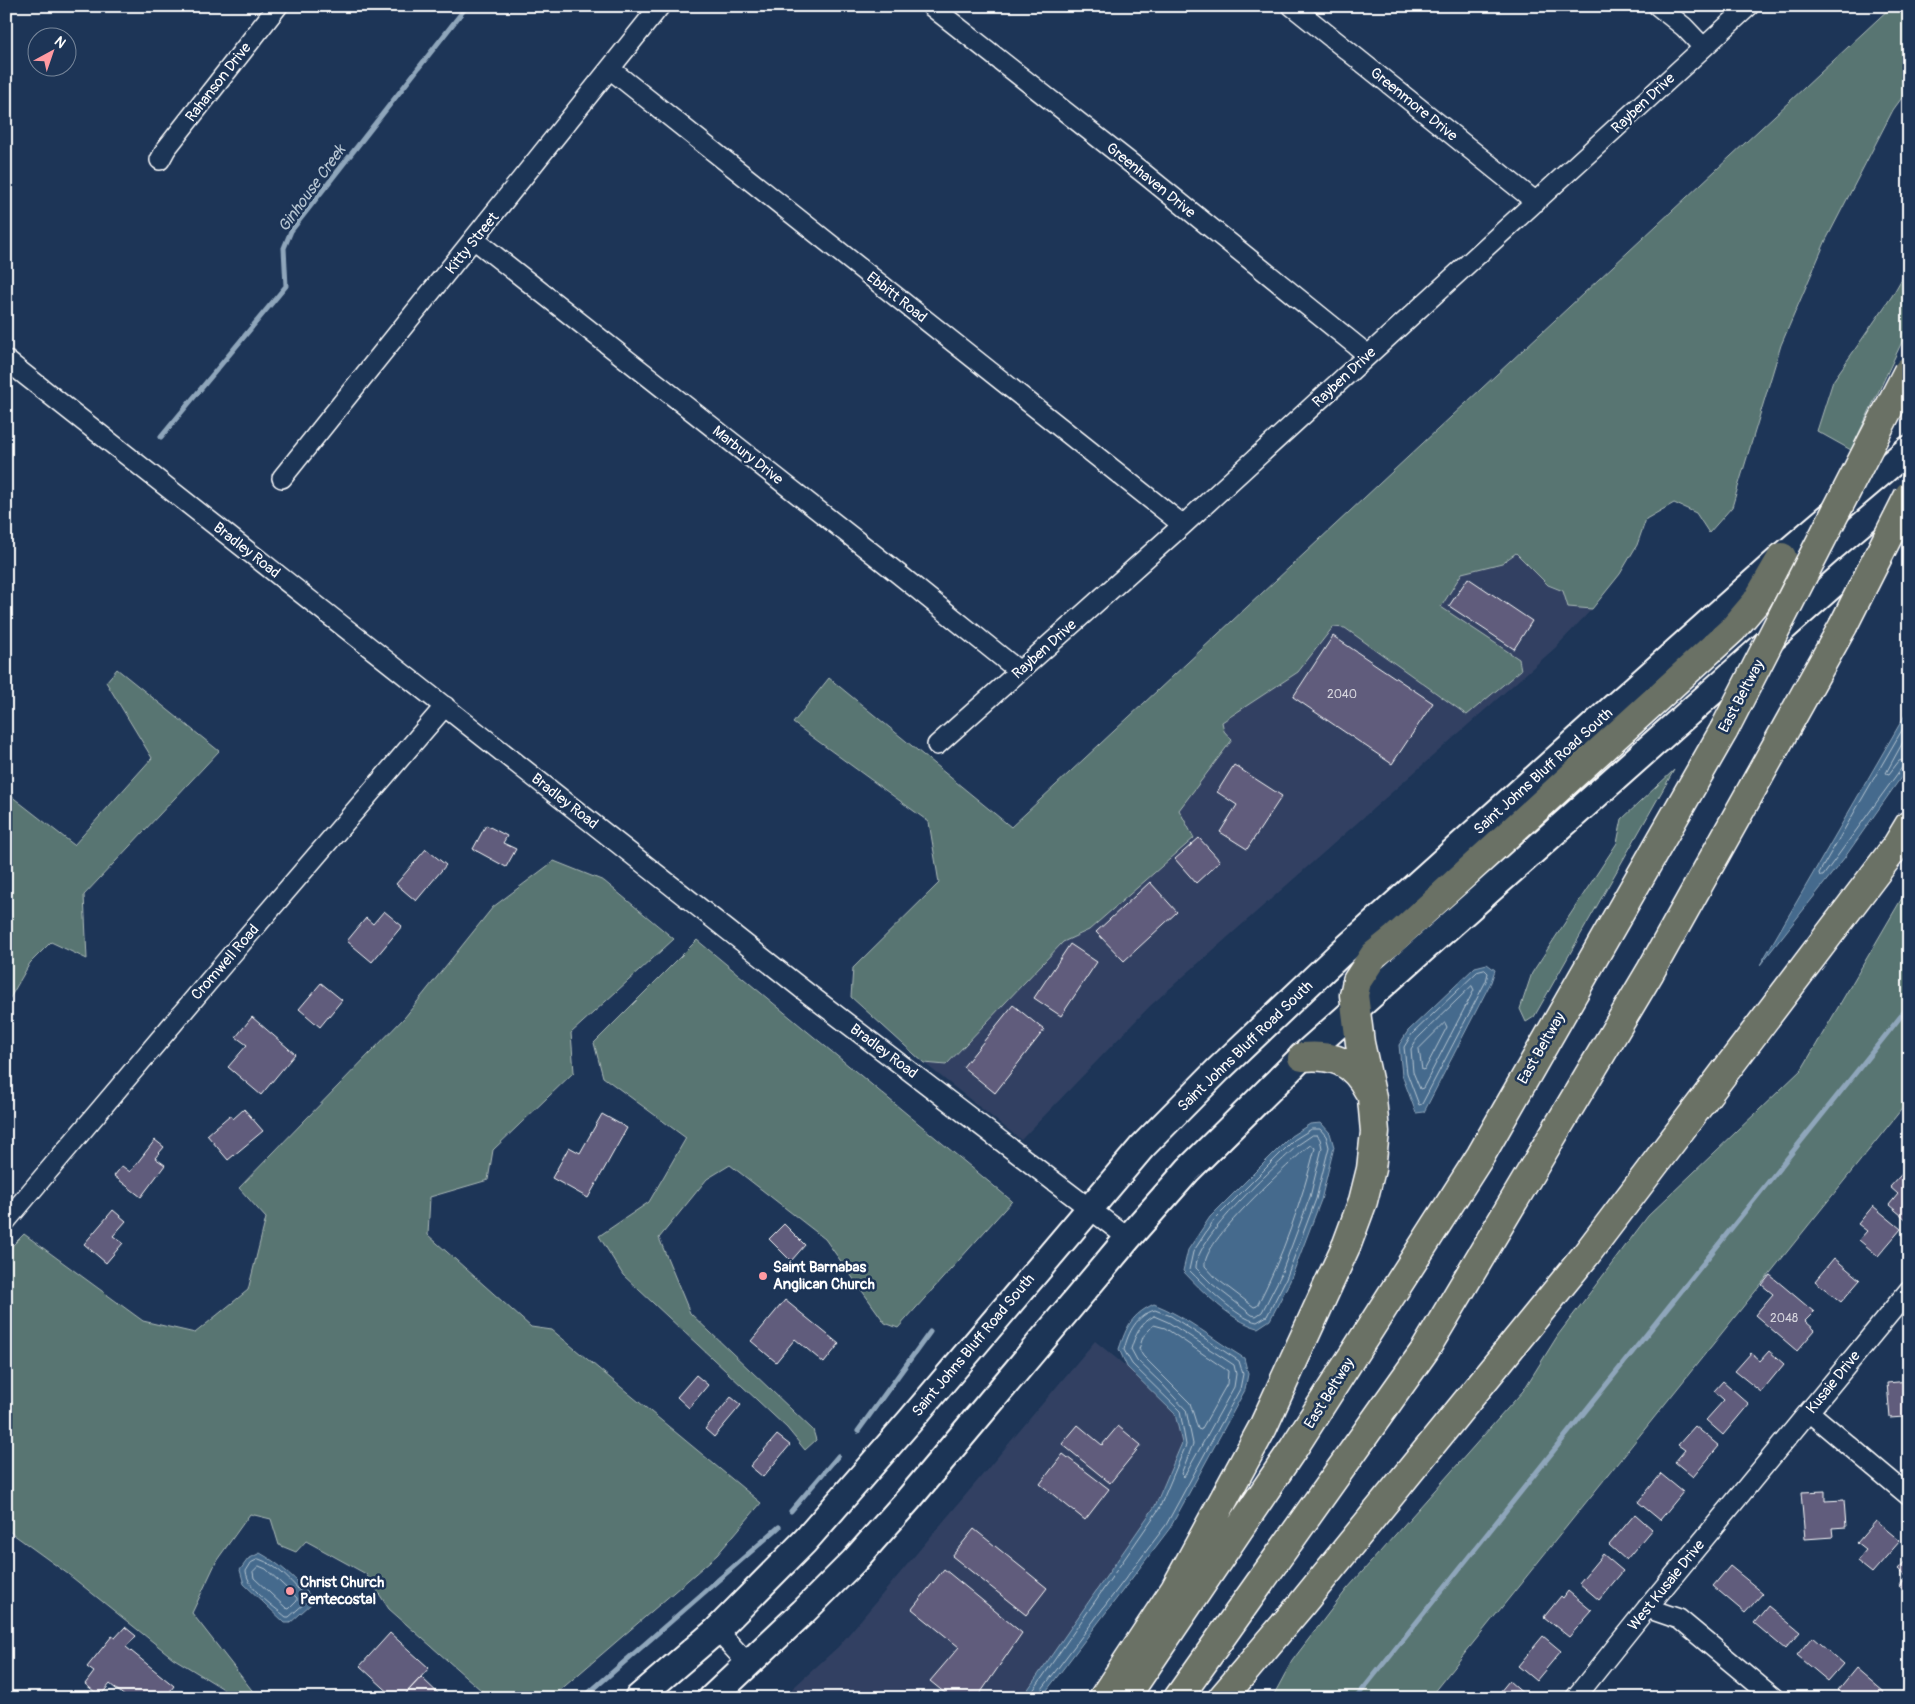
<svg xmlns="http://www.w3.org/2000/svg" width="1915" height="1704" viewBox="0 0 1915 1704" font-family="Pangolin,sans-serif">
  <rect width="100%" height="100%" fill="#1d3557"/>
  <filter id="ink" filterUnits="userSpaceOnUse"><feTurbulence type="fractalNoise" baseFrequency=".02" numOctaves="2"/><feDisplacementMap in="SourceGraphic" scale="10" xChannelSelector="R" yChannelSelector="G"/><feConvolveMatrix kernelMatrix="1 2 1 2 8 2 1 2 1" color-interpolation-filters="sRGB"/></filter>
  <g filter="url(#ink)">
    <!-- built -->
    <path fill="#314162" d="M1516,553l32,32 15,6 5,16 24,2 -37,39 -405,358 -129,134 -97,-77 22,2 117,-123 26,-12 105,-93 -16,-27 54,-70 -8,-9 -2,-9 76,-50 35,-45 12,1 174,31 -79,-52 22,-34 40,-10z
      M1095,1341l32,26 48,47 7,29 -27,63 -133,192h-240l56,-51z"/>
    <!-- green -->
    <path fill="#587572" stroke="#acbab8" d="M1892,6h17v82l-16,22 -67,130 -45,105 -49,162 -23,26 -13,-20 -22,-10 -28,16 -9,26 -17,29 -28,35 -24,-2 -5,-16 -15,-6 -32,-32 -14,10 -40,10 -21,34 78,52 2,11 -54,45 -122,-87 -12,-1 -35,45 -76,50 2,9 8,9 -53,70 15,28 -105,92 -26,12 -117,123 -22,-2 -73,-66 2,-29 86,-85 -10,-61 -136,-99 36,-45 182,149z
      M1909,266v61l-58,123 -34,-19 16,-50 59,-85z
      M117,669l102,82 -135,144 3,64 -36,-17 -21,21 -20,35h-4v-206l68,53 78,-87 -46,-76z
      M1674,770l-140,247 -8,5 -6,-13 12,-36 85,-130 5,-24z
      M554,861l50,20 70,58 -103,94 3,39 -81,78 -5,30 -58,17 -2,38 103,92 21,3 209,173 -44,52 -166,143h-61l-101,-89 -23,-35 -60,-33 -10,11 -17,-7 -8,-26 -21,-5 -33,46 -25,53 66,85h-29l-7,-10 -49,-30 -105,-84 -62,-45v-277l18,-18 119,87 52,12 53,-43 18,-72 -27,-30 166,-171 88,-110z
      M1909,886v214l-480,598h-157l20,-37 55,-72 176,-198 35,-56 90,-119 154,-147z
      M697,940l315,261 -114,127 -13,-5 -60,-84 -95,-74 -23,14 -48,59 31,75 123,117 3,10 -11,10 -18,-22 -164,-153 -24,-39 50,-34 37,-64 -83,-61 -9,-34z"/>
    <!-- water -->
    <path fill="#456b8d" stroke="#8fa6bb" d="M1909,708v58l-64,91 -85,108z
      M1487,964l8,6 -4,12 -67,130 -8,1 -14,-38 -3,-30 9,-14 67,-64z
      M1321,1123l9,10 4,14 -13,53 -31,81 -20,39 -12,8c-27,-7 -56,-37 -75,-57l5,-21 22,-33 81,-81 19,-12z
      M1154,1304c33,13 60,36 90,54l4,16 -3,16 -75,138 -129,170h-19l133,-192 27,-63 -7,-29 -48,-47 -8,-18c8,-23 12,-34 35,-45z
      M260,1553c20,11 38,27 52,45l-1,6 -21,19h-5l-41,-39 -4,-14 8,-11z"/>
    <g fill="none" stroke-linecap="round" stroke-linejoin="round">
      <!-- shore -->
      <path stroke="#b5c4d1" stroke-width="1" d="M1909,718l-90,155 1,3h3l80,-110 6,-2
        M1909,731l-23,42 3,1 10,-13 10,-3
        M1485,970l3,3 -2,8 -64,123 -3,1 -12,-32 -3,-26 8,-13 65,-62z
        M1472,986l2,4 -51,98 -3,1 -7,-17 -2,-23 6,-10z
        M1445,1023l2,4 -22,42 -3,1 -3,-21z
        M1312,1129h8l6,7 3,11 -13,52 -30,80 -19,37 -10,6c-19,-3 -53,-37 -68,-52l4,-18 21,-32 80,-80z
        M1313,1135h4l3,4 2,9 -12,49 -30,80 -18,35 -6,4 -4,-1 -40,-31 -16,-16c-1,-31 78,-100 102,-123z
        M1311,1145l4,3c-14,55 -32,108 -58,158l-3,1 -37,-28 -12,-13c-3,-24 78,-96 98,-115z
        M1154,1316l14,6 66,43 2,9 -2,13 -50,90 -3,-3 12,-30 -7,-34 -24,-26 -25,-24 -6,-11c4,-14 10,-26 23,-33z
        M1154,1325l11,3 63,43 -1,13 -26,46 -3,-1 -8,-26 -47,-47 -4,-7 4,-12z
        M259,1559c18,6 36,25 47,40v3l-17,15h-3c-14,-12 -38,-27 -40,-46l5,-8z
        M259,1566l7,3 31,29v3l-8,8 -3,-1 -32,-30 -1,-6z
        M1028,1698l131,-189 27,-64 -6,-34 -48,-47 -8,-14c4,-18 13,-35 31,-40l16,6 68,45 4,13 -3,15 -74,136 -127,168 -2,5"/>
      <!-- stream -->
      <path stroke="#8fa6bb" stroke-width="5" d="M161,437l125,-151 -2,-38 7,-17 176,-225
        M858,1431l72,-99
        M791,1511l47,-55
        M583,1698l196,-171
        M1356,1698l553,-692"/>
    </g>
    <!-- building -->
    <path fill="#605c7b" stroke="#fff" d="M1468,578l64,43 -18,28 -65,-43z
      M1333,636l100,67 -41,61 -99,-67z
      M1234,765l48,31 -35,53 -27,-17 17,-27 -20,-13z
      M486,825l21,11 -4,7 13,6 -10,18 -33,-18z
      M1199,838l21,23 -24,22 -21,-24z
      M426,849l20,16 -30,36 -20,-17z
      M1150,882l27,30 -53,49 -28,-29z
      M384,911l18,15 -30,36 -25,-21 19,-23 7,6z
      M1070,944l27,18 -36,54 -27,-18z
      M321,983l21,17 -22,27 -21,-18z
      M1013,1005l31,25 -49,63 -32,-26z
      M252,1017l43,37 -34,41 -33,-28 19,-22 -11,-8z
      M244,1109l19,22 -35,29 -21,-25 23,-20 3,4z
      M602,1114l25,14 -39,70 -36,-20 17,-31 11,6z
      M155,1140l9,7 -9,11 10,7 -24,32 -27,-21 8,-10 8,6z
      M1909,1166v53l-1,2 -19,-16 9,-11 -8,-7z
      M1873,1206l28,23 -23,27 -19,-16 8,-9 -9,-7z
      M113,1210l13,11 -13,15 10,7 -17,20 -22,-19z
      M784,1224l21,21 -14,16 -22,-22z
      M1834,1258l26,22 -19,22 -26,-21z
      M1770,1275l44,37 -9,9 10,9 -18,21 -42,-36 18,-21 -11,-9z
      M785,1300l54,44 -15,19 -29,-24 -19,23 -25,-21z
      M1769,1351l15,13 -23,28 -26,-21 16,-18 9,8z
      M696,1375l12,10 -19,23 -12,-11z
      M1723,1381l26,23 -26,31 -17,-15 18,-20 -10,-9z
      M1909,1381v53h-4l-1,-17 -14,1 -3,-35z
      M731,1397l10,8 -27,32 -9,-8z
      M1078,1425l24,20 16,-19 23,19 -31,38 -48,-39z
      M1695,1426l24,20 -26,31 -18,-15 10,-12 -7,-5z
      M777,1435l13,10 -27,32 -13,-11z
      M1063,1454l46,35 -24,31 -45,-36z
      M1661,1474l22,18 -23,28 -22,-18z
      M1825,1491v10l19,-1 2,27 -14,1 1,9 -28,2 -4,-47z
      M1635,1514l17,15 -26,31 -17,-15z
      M1876,1521l24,20 -28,32 -15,-12 9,-11 -9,-7z
      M974,1529l73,59 -21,27 -74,-59z
      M1603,1554l20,17 -24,29 -20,-17z
      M1909,1557v37l-10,-8 8,-9 -9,-8z
      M1730,1566l33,27 -18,20 -32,-27z
      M944,1569l78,64 -45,65h-26l-21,-17 29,-34 -47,-38z
      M1568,1591l24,20 -23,26 -25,-20 17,-21 2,2z
      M1768,1606l32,26 -15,17 -31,-26z
      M125,1627l11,9 -10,11 48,39 -9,12h-38l-17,-14 -10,12 -15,-12 9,-12 -7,-5 25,-31 3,2z
      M390,1633l39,35 -27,30h-7l-35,-32z
      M1543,1636l18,15 -25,30 -18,-15z
      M1812,1637l31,27 -15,17 -31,-26z
      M1856,1668l28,24 -5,6h-32l-9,-8z
      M421,1677l22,21h-32l-5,-5z
      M1509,1681l17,15 -1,2h-30z"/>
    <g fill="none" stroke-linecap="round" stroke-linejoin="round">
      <defs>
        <path id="minor" d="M931,6l211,166 226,183
          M1292,6l244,196
          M1658,6l26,21 19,20
          M610,69l573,456
          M160,160l6,-11 112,-143
          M475,240l415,327 129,104
          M6,360l800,632 322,246
          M282,478l378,-472
          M937,745l246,-220 566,-519
          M6,1221l220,-260 219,-255
          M1809,1412l100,84
          M1647,1608l32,11 95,79
          M717,1630l31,34
          M1575,1698l72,-90 262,-318"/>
        <path id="secondary" d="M638,1698l79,-68 88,-89 104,-119 233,-275 77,-78 120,-114 264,-238 179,-160 127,-108
          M712,1698l91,-86 51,-51 54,-61 220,-262 60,-68 114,-113 548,-488 39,-33"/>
        <path id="motorway" d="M1302,1057c30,-3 51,4 66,33
          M1103,1698l72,-109 88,-162 84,-183 16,-43 8,-32 4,-37 -3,-34 -12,-55 -6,-48 3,-14 17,-26 20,-16 339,-310 23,-27 26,-45
          M1125,1698l168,-249 188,-294 243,-425
          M1178,1698l247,-348 225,-378 193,-346
          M1222,1698l79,-93 284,-349 312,-411 12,-20"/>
      </defs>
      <!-- minor casing -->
      <use href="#minor" stroke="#fff" stroke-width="22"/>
      <!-- secondary casing -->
      <use href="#secondary" stroke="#fff" stroke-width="30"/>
      <!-- motorway casing -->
      <use href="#motorway" stroke="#fff" stroke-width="31"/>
      <!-- minor -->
      <use href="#minor" stroke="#1d3557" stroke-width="19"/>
      <!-- secondary -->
      <use href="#secondary" stroke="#1d3557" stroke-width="26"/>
      <!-- motorway -->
      <use href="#motorway" stroke="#6b7165" stroke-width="28"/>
      <defs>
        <path id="motorway-bridge" d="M1843,626l66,-131
          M1724,730l184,-359"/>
      </defs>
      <!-- motorway-bridge casing -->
      <use href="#motorway-bridge" stroke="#fff" stroke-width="31" stroke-linecap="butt"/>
      <!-- motorway-bridge -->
      <use href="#motorway-bridge" stroke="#6b7165" stroke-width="28"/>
    </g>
  </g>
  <!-- markers -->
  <g fill="#ff9aa2" stroke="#1d3557" stroke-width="2">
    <circle cx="763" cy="1276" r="5"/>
    <circle cx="290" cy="1591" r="5"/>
  </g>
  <g text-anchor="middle" stroke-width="5" stroke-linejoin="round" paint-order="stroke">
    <!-- number labels -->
    <g font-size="12" fill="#d7d6de">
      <text x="1342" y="698">2040</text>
      <text x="1784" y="1322">2048</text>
    </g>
    <!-- street labels -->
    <g font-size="15" fill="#fff" stroke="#1d3557">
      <text transform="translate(218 82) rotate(-52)" y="5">Rahanson Drive</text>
      <text transform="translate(1643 103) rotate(-43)" y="5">Rayben Drive</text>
      <text transform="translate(1414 104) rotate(39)" y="5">Greenmore Drive</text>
      <text transform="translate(1151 180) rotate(39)" y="5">Greenhaven Drive</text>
      <text transform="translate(472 243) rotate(-51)" y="5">Kitty Street</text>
      <text transform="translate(897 297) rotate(38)" y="5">Ebbitt Road</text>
      <text transform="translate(1344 377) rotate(-43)" y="5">Rayben Drive</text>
      <text transform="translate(748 455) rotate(38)" y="5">Marbury Drive</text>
      <text transform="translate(247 550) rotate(38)" y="5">Bradley Road</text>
      <text transform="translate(1044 649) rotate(-42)" y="5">Rayben Drive</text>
      <text transform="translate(1741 696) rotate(-62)" y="5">East Beltway</text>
      <text transform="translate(1543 771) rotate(-42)" y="5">Saint Johns Bluff Road South</text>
      <text transform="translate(565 801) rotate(38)" y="5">Bradley Road</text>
      <text transform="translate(225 962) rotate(-49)" y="5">Cromwell Road</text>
      <text transform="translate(1245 1046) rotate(-44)" y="5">Saint Johns Bluff Road South</text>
      <text transform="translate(1541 1048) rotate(-60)" y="5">East Beltway</text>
      <text transform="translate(884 1051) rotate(37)" y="5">Bradley Road</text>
      <text transform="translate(973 1345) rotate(-50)" y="5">Saint Johns Bluff Road South</text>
      <text transform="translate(1833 1382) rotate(-51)" y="5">Kusaie Drive</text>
      <text transform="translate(1329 1393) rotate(-58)" y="5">East Beltway</text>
      <text transform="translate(1666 1585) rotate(-51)" y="5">West Kusaie Drive</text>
    </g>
    <!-- poi labels -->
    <g font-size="15" font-weight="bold" fill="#fff" stroke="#1d3557" text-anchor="start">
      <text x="773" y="1272">Saint Barnabas<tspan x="773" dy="17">Anglican Church</tspan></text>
      <text x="300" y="1587">Christ Church<tspan x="300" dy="17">Pentecostal</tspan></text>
    </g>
    <!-- water labels -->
    <g font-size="16" font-style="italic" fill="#b5c4d1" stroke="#1d3557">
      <text transform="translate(311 188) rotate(-54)" y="6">Ginhouse Creek</text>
    </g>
  </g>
  <!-- margin -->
  <rect width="1915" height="1704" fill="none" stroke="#1d3557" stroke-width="25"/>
  <rect x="12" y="12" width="1890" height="1679" fill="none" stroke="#fff" stroke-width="2" filter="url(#ink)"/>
  <!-- north arrow -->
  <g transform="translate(52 52) rotate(40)"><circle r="24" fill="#1d3557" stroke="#77869a"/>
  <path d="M0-4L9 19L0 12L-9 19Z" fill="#ff9aa2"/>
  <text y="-8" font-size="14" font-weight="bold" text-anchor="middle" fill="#ffffff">N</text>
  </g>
</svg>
